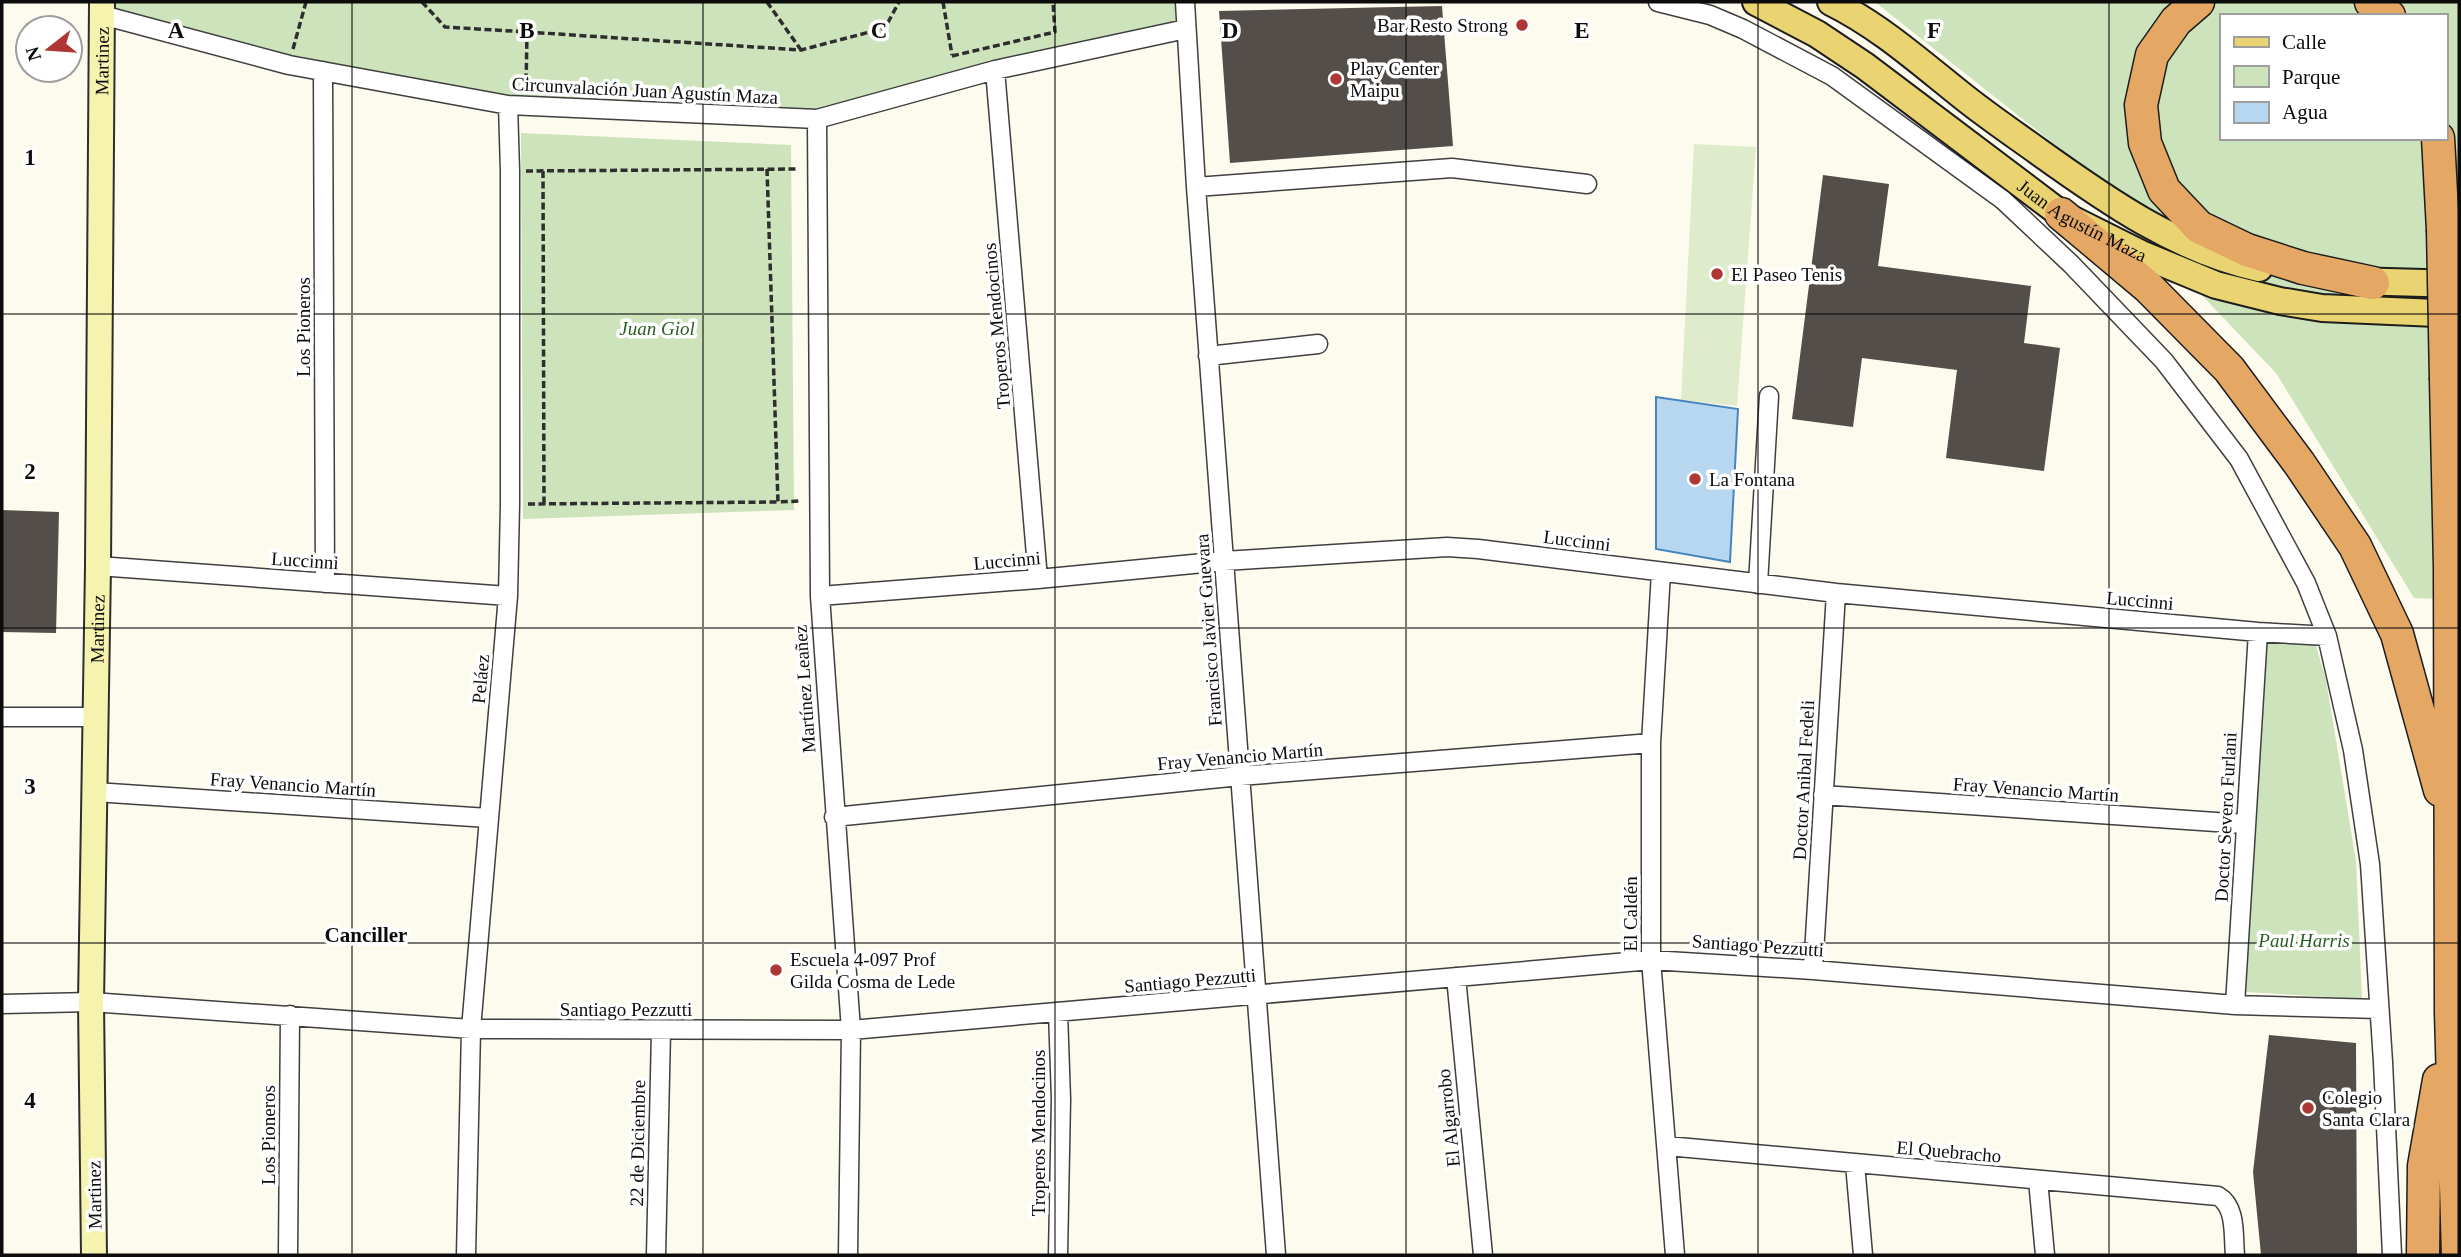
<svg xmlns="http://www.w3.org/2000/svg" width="2461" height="1257" viewBox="0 0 2461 1257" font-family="'Times New Roman',serif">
  <rect width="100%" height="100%" fill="#fdfbed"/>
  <!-- park -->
  <path fill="#cde3bb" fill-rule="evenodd" d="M102,2h1083l1,27 -369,90 -309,-14 -406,-90z
    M1875,2h584v598l-45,-2 -138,-225 -208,-218zM2221,16h224v122h-224z
    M521,133l270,12 3,365 -271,9z
    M2264,637l50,2 12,41 30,181 6,138 -116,-7z"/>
  <!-- pitch -->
  <path fill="#deeccb" d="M1694,144l62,3 -19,259 -56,-6z"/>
  <!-- water -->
  <path fill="#b7d6ef" stroke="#4786bd" stroke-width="2" d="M1656,397l82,12 -8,153 -74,-13z"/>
  <!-- building -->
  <path fill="#534e4a" d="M1442,6l11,140 -223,17 -11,-152z
    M1823,175l66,9 -11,82 153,20 -7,57 36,5 -16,123 -98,-13 11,-88 -95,-12 -9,69 -61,-8z
    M2,510l57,2 -3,121 -54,-1z
    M2269,1035l87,8 1,212h-96l-8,-83z"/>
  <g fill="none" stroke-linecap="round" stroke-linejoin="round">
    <defs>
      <path id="street" d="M1185,2l11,185 80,1068
        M1658,2l52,13 33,14 89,47 171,124 68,64 93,97 75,98 67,124 21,53 26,114 17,114 13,198 9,193
        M102,15l187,50 219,40 309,14 178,-49 191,-41
        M995,70l43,509
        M323,71l2,512
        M817,119l3,477 31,434 -3,225
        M1196,187l256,-19 135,16
        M1208,356l110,-12
        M98,566l410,30
        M1661,572l-10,171v217l24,295
        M1758,584l11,-188
        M820,596l218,-17 186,-18 223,-14 31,2 358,44 422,39 69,4
        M2,717h93
        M95,792l393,26
        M1823,795l422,29
        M834,817l406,-41 411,-33
        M1813,970l23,-377
        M1456,977l27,278
        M2,1004l89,-2 380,27 380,1 800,-70 162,10 422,35 144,4
        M2235,1005l23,-373
        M1667,1146l551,50c19,11 15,40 17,59
        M1855,1164l8,91
        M2038,1180l7,75
        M288,1255l2,-240
        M466,1255l5,-226 37,-433 2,-92v-333l-2,-66
        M656,1255l5,-224
        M1058,1255l3,-156 -3,-87"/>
      <g id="secondary">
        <path id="s1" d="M94,1255l-3,-253 7,-436 4,-564"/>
      </g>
      <g id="primary">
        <path id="s2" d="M1756,2l61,32 48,32 196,148 80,40 75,31 64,16 42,7 137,6"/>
        <path d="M1831,2c49,24 91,62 134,96 24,19 49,36 74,54 67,48 138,98 220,116"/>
        <path d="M2353,281l106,3"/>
      </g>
      <path id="highway" d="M2198,2l-22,19 -24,34 -11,50 4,38 19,47 35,37 48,23 56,18 70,15
        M2371,2l18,14
        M2438,138l5,92
        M2061,214l87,73 81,82 70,94 56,83 42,88 43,156
        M2446,380l4,188 1,445 7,242
        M2423,1255l1,-89 15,-86"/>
    </defs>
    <!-- street casing -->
    <use href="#street" stroke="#3f3f3f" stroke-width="21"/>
    <!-- secondary casing -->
    <use href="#secondary" stroke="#2e2e2e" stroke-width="28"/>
    <!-- primary casing -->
    <use href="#primary" stroke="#1d1d1d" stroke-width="30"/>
    <!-- highway casing -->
    <use href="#highway" stroke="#1d1d1d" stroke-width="35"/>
    <!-- path -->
    <path stroke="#2e2e2e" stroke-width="3.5" stroke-dasharray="7 3.5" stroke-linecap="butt" d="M422,2l23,25 82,5 -1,57
      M767,2l34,48
      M943,2l9,53
      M527,32l274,18 84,-22 14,-26
      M293,49l13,-47
      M952,56l103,-24 -2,-30
      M767,169l11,333 22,-1
      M526,171l273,-2
      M543,171l1,333
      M528,504l250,-2"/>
    <!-- street -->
    <use href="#street" stroke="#fff" stroke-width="18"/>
    <!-- secondary -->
    <use href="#secondary" stroke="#f6f3af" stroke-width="24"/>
    <!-- primary -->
    <use href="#primary" stroke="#e9d471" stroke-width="26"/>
    <!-- highway -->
    <use href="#highway" stroke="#e4a764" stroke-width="32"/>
    <defs>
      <path id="highway-bridge" d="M2443,230l3,150"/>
    </defs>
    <!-- highway-bridge casing -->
    <use href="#highway-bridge" stroke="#1d1d1d" stroke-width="35" stroke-linecap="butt"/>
    <!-- highway-bridge -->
    <use href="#highway-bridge" stroke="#e4a764" stroke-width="32"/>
  </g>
  <!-- grid -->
  <path fill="none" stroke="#0c0c0c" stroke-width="2" stroke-opacity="0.55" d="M352,2v1253M703,2v1253M1055,2v1253M1406,2v1253M1758,2v1253M2109,2v1253M2,314h2457M2,628h2457M2,943h2457"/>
  <!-- markers -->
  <g fill="#ac3734" stroke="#fff" stroke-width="2.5">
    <circle cx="1522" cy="25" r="7"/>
    <circle cx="1336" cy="79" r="7"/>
    <circle cx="1717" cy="274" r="7"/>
    <circle cx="1695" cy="479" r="7"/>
    <circle cx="776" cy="970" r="7"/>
    <circle cx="2308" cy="1108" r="7"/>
  </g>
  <g text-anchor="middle" stroke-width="7" stroke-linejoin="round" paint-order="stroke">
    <!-- poi labels -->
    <g font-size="19" fill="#0c0c0c" stroke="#fff" text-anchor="start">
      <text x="1508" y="32" text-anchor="end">Bar Resto Strong</text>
      <text x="1350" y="75">Play Center<tspan x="1350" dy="22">Maipu</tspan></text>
      <text x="1731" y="281">El Paseo Tenis</text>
      <text x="1709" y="486">La Fontana</text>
      <text x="790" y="966">Escuela 4-097 Prof<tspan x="790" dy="22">Gilda Cosma de Lede</tspan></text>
      <text x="2322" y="1104">Colegio<tspan x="2322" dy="22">Santa Clara</tspan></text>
    </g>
    <!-- street labels -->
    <g font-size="19" fill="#0c0c0c" stroke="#fff">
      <text dy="7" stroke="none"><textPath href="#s1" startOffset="1194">Martinez</textPath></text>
      <text transform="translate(645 90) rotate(3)" y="7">Circunvalación Juan Agustín Maza</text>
      <text dy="7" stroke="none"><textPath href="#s2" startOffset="394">Juan Agustín Maza</textPath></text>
      <text transform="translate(996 326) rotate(-95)" y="7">Troperos Mendocinos</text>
      <text transform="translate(303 327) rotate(-90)" y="7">Los Pioneros</text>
      <text transform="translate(1577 540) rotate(7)" y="7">Luccinni</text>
      <text transform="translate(305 560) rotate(4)" y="7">Luccinni</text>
      <text transform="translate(1007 560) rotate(-5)" y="7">Luccinni</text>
      <text transform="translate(2140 600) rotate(5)" y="7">Luccinni</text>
      <text dy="7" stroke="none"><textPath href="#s1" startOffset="626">Martinez</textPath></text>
      <text transform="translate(1208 630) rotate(-94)" y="7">Francisco Javier Guevara</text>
      <text transform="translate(480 679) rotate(-85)" y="7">Peláez</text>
      <text transform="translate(804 689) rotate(-94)" y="7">Martínez Leañez</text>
      <text transform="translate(1240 756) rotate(-5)" y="7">Fray Venancio Martín</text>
      <text transform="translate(1803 780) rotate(-87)" y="7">Doctor Anibal Fedeli</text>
      <text transform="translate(293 784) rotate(4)" y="7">Fray Venancio Martín</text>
      <text transform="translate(2036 789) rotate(4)" y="7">Fray Venancio Martín</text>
      <text transform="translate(2225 817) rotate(-87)" y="7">Doctor Severo Furlani</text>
      <text transform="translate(1630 914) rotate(-90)" y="7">El Caldén</text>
      <text transform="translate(1758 945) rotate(4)" y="7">Santiago Pezzutti</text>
      <text transform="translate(1190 980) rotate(-5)" y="7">Santiago Pezzutti</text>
      <text x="626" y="1016">Santiago Pezzutti</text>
      <text transform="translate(1448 1118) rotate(-96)" y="7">El Algarrobo</text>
      <text transform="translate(1038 1133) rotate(-90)" y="7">Troperos Mendocinos</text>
      <text transform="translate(268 1135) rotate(-90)" y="7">Los Pioneros</text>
      <text transform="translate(637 1143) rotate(-89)" y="7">22 de Diciembre</text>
      <text transform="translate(1949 1151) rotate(5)" y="7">El Quebracho</text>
      <text transform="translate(94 1195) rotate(-91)" y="7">Martinez</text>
    </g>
    <!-- park labels -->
    <g font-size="19" font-style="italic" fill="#2c5c24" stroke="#fff">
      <text x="657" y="335">Juan Giol</text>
      <text x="2304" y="947">Paul Harris</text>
    </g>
    <!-- neighbourhood labels -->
    <g font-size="21" font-weight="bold" fill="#0c0c0c" stroke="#fff">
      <text x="366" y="942">Canciller</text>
    </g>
  </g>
  <g font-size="23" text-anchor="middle" font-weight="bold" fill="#0c0c0c" stroke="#fff" stroke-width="7" stroke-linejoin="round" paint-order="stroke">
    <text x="176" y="38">A</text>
    <text x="527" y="38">B</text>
    <text x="879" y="38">C</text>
    <text x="1230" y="38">D</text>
    <text x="1582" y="38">E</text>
    <text x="1934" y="38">F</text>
    <text x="30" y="165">1</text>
    <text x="30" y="479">2</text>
    <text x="30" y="794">3</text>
    <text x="30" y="1108">4</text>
  </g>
  <!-- border -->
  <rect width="2461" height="1257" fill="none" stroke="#0c0c0c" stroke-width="7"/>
  <!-- legend -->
  <rect x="2220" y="14" width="228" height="126" fill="#ffffff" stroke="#9e9e9e" stroke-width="2"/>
  <rect x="2234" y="37" width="35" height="10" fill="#e9d471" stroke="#9e9e9e" stroke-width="2"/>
  <text x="2282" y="49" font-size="21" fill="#0c0c0c">Calle</text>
  <rect x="2234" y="66" width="35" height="21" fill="#cde3bb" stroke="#9e9e9e" stroke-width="2"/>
  <text x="2282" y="84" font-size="21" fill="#0c0c0c">Parque</text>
  <rect x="2234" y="102" width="35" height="21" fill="#b7d6ef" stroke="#9e9e9e" stroke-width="2"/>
  <text x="2282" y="119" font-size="21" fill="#0c0c0c">Agua</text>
  <!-- north arrow -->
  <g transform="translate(49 49) rotate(253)"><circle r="33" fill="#ffffff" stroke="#9e9e9e" stroke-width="2"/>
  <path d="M0-5L12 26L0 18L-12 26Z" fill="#ac3734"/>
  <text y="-10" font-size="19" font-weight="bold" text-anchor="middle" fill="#0c0c0c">N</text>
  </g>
</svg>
